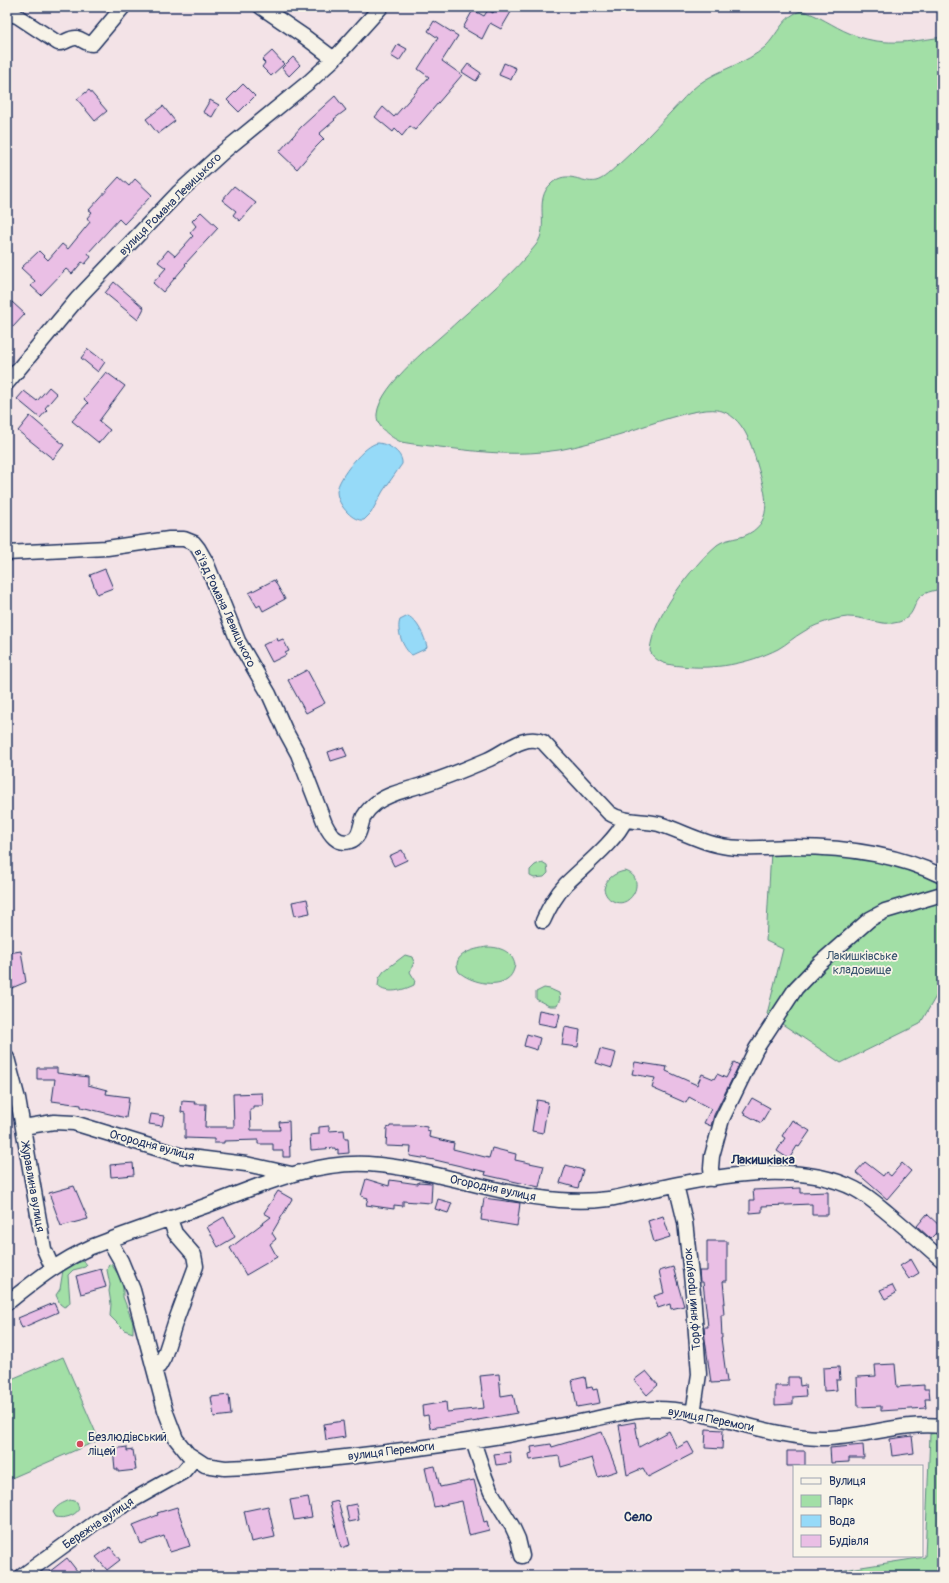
<svg xmlns="http://www.w3.org/2000/svg" width="949" height="1583" viewBox="0 0 949 1583" font-family="Pangolin,sans-serif">
  <rect width="100%" height="100%" fill="#f3e3e7"/>
  <filter id="ink" filterUnits="userSpaceOnUse"><feTurbulence type="fractalNoise" baseFrequency=".025" numOctaves="2"/><feDisplacementMap in="SourceGraphic" scale="8" xChannelSelector="R" yChannelSelector="G"/><feConvolveMatrix kernelMatrix="1 2 1 2 8 2 1 2 1" color-interpolation-filters="sRGB"/></filter>
  <g filter="url(#ink)">
    <!-- green -->
    <path fill="#a2dfa6" stroke="#5e8782" d="M802,11c15,3 32,16 47,22 31,14 61,9 93,4v552c-6,1 -12,2 -18,5 -13,7 -6,21 -25,28 -19,6 -39,-9 -59,-4 -13,3 -26,7 -37,14 -9,5 -16,12 -25,17 -30,15 -64,21 -97,17 -12,-1 -26,-3 -31,-15 2,-33 42,-85 67,-106 8,-6 18,-6 27,-9 29,-12 23,-38 16,-62 -7,-23 -13,-54 -38,-63 -21,-7 -79,16 -101,23 -21,6 -41,12 -62,16 -40,6 -71,3 -111,-2 -15,-2 -31,-3 -47,-6 -11,-5 -25,-15 -24,-28 3,-30 60,-73 81,-93 27,-24 56,-48 78,-76 15,-20 -4,-45 16,-62 16,-14 30,1 44,-2 8,-2 15,-10 21,-15 19,-17 37,-36 54,-54 9,-9 17,-20 28,-28 20,-15 47,-20 66,-37 12,-11 19,-33 37,-36z
      M771,851l95,5 76,23v107l-22,38 -79,39 -74,-49 16,-65 -17,-8z
      M542,862l5,3 1,8 -4,4 -10,1 -4,-2v-6l5,-5z
      M625,871c23,6 6,40 -12,30 -5,-2 -8,-7 -9,-12 2,-10 10,-16 21,-18z
      M487,947c13,0 25,4 28,18 -1,5 -3,11 -8,14 -12,9 -37,3 -48,-7 -9,-18 15,-23 28,-25z
      M405,955l7,2 2,5 -4,10 5,8 -1,5c-10,5 -28,10 -36,1l1,-8 5,-7z
      M544,988l6,1 9,4 1,6 -3,7h-8l-13,-7v-7z
      M84,1261l3,4 -2,2 -12,3 -5,5 2,27 -2,3 -4,2 -4,-3 -4,-9 4,-6 3,-19 6,-5z
      M109,1264l3,1 11,17v15l10,26v10l-9,-3 -14,-14 1,-12 -2,-13 1,-6 -3,-15z
      M63,1357l36,83 -92,40v-99z
      M942,1432v144h-123l36,-8 70,-11 5,-123z
      M70,1500l7,2 2,7c-4,7 -15,10 -23,8l-3,-5c4,-7 10,-9 17,-12z"/>
    <!-- water -->
    <path fill="#96daf8" stroke="#6596ba" d="M378,443c11,1 25,10 24,21l-19,27 -12,22 -7,7c-6,1 -12,-3 -16,-7 -6,-6 -11,-14 -11,-22 1,-13 28,-47 41,-48z
      M408,616c9,4 17,21 19,31l-2,2 -13,6c-9,-6 -16,-25 -12,-35z"/>
    <!-- building -->
    <path fill="#eabfe5" stroke="#1b2f5e" d="M495,7h19l-13,22 -11,-6 -8,16 -19,-11 10,-18 11,6 4,-6 5,3z
      M434,21l24,15 -16,25 20,14 -47,55 -5,-4 -8,10 -7,-7 -2,3 -18,-15 8,-10 11,10 35,-40 -11,-8 20,-31 -10,-7z
      M398,44l9,5 -8,12 -8,-5z
      M272,51l12,13 -13,12 -9,-9 3,-4 -3,-3z
      M293,57l7,8 -11,11 -7,-8z
      M504,63l12,5 -5,12 -12,-5z
      M468,64l13,9 -5,8 -14,-9z
      M243,84l12,12 -16,16 -12,-12z
      M89,90l18,21 -12,10 -18,-22z
      M335,96l11,14 -12,9 1,1 -16,14 5,5 -8,8 -19,22 -18,-17 22,-25z
      M210,100l9,5 -7,12 -9,-5z
      M163,106l12,15 -17,13 -12,-15z
      M119,177l10,9 6,-7 17,16 -28,29 -5,-5 -31,34 3,4 -6,7 -3,-2 -10,12 -6,-5 -25,26 -10,-9 4,-5 -14,-13 18,-17 9,9 14,-16 6,5 22,-27 -3,-4 5,-6 -3,-2z
      M234,186l22,17 -16,18 -7,-6 3,-4 -14,-11z
      M201,212l17,16 -33,36 1,1 -23,27 -10,-9 13,-15 -8,-6 10,-12 7,6 18,-20 -3,-3 6,-7 -4,-5z
      M114,282l30,26 -6,12 -33,-27z
      M12,302l13,12 -12,13 -6,-5v-15z
      M88,349l17,13 -7,10 -17,-14z
      M106,372l19,14 -26,35 11,9 -11,13 -27,-22 16,-18 -4,-4z
      M49,387l8,7 -12,14 2,2 -7,8 -23,-19 7,-8 13,10z
      M30,416l34,29 -11,14 -35,-28z
      M105,569l8,19 -16,6 -7,-19z
      M274,580l11,19 -22,12 -3,-6 -3,2 -8,-14z
      M277,638l1,3 5,-2 6,12 -4,2 1,2 -14,7 -9,-17z
      M307,670l18,33 -19,10 -18,-33z
      M343,747l4,9 -16,5 -3,-9z
      M402,850l5,10 -13,6 -5,-10z
      M307,899l3,14 -15,3 -3,-14z
      M21,951l5,31 -19,8v-22l4,-1 -3,-14z
      M539,1010l21,4 -3,13 -20,-4z
      M565,1027l15,3 -2,17 -16,-2z
      M527,1034l13,4 -3,12 -13,-4z
      M600,1049l16,4 -4,15 -16,-5z
      M635,1062l32,5 -1,4 31,14 5,-11 12,5 3,-5 9,4 8,-16 5,3 -25,50 -3,11 -7,-3 7,-14 -22,-12 -3,6 -34,-15 3,-10 -23,-4z
      M37,1068h20v5l31,4v8l19,5 -1,4 23,3 -3,21 -45,-11v-2l-29,-4 3,-22h-18z
      M262,1093l1,13h-10v3h-3l1,21h29l-1,-8 10,-1 1,36h-7v-6h-10v-7h-15v-4l-34,1v2h-10v-4l-29,-1v-25l-4,-1 1,-11 13,1 -1,2h12l-1,23h29l-1,-33z
      M752,1098l18,10 -9,15 -18,-10z
      M537,1100l11,2 -5,31 -11,-2z
      M151,1114l13,2 -2,10 -13,-2z
      M792,1120l18,11 -11,16 -2,-1 -8,13 -12,-8 8,-13 -3,-2z
      M415,1125l12,2v3l3,1 -1,6 25,6 -1,6 36,9 3,-10 24,6 -1,6 29,6 -5,21 -54,-12 1,-3 -51,-12 -25,-4 1,-9 -25,-1 1,-18 3,-1v-1h24z
      M329,1126v5l15,-1 1,8h3l1,15 -11,1v-5l-3,1v-2l-24,2 -1,-15 9,-1v-7z
      M865,1162l18,14 3,-4 5,4 11,-13 9,8 -24,28 -31,-27z
      M133,1163l1,12 -23,2 -1,-12z
      M566,1165l17,5 -5,18 -18,-5z
      M366,1179l23,7 1,-6 28,4v-2l14,1 -1,20 -28,-2v5l-9,-1v4l-28,-4 2,-7 -7,-2z
      M74,1186l14,33 -27,7 -12,-33z
      M801,1188v5l27,-1v23h-16v-11l-50,2v6l-12,1v-13h4l-1,-10z
      M278,1191l14,8 -20,34 4,6 -6,5 7,13 -31,18 -16,-27 41,-31 -7,-4z
      M484,1198l36,5 -3,23 -36,-6z
      M438,1199l14,4 -4,10 -13,-4z
      M927,1214l15,14 -11,11 -14,-13z
      M663,1216l7,21 -16,5 -6,-21z
      M224,1217l11,20 -17,10 -11,-20z
      M707,1241h20v40h-4l2,22h-2l1,12h-3l1,23h-1l6,44 -16,1 -6,-44 -1,-12h4l-5,-45h-3l-1,-11h8z
      M911,1259l8,14 -10,6 -9,-13z
      M673,1267l11,39 -13,3 -1,-5 -12,4 -4,-12 10,-3 -5,-22z
      M101,1269l5,18 -25,7 -5,-18z
      M892,1285l4,8 -11,6 -5,-9z
      M54,1303l4,9 -36,16 -4,-10z
      M895,1364l2,23 27,-2v4h5l1,10h-5l1,9 -45,3v-5l-23,1 -1,-30 19,-1 -1,-11z
      M839,1367l1,13h-4l1,10 -13,1 -1,-23z
      M646,1371l12,14 -11,10 -13,-15z
      M499,1374l2,22 12,-2 4,19 -39,7v1l-48,7 -2,-13 -5,1 -1,-10 24,-4 1,10 37,-4 -4,-32z
      M585,1377l2,11 5,-1 1,3 4,-1 3,14 -23,4 -5,-27z
      M788,1377h11l1,9 5,-1 1,11 -13,1v7l-18,1v-19h13z
      M229,1395l2,20 -17,2 -3,-20z
      M343,1421l2,16 -19,3 -2,-16z
      M635,1422l4,25 30,-16 8,17 11,-6 6,11 -46,24 -5,-9 -16,7 -8,-50z
      M706,1429l17,1 -1,19 -17,-1z
      M602,1432l15,39 -19,6 -6,-19 -31,9 -2,-11 -29,4 -1,-6 3,-1 -1,-6 20,-3 1,3z
      M912,1436l2,17 -22,3 -2,-17z
      M863,1445l1,13h-15v4l-18,1 -1,-15z
      M127,1447v4l6,-1 3,20 -18,2v-3h-3l-2,-20z
      M787,1451h18v15h-18z
      M510,1452l1,11 -15,2 -2,-11z
      M435,1466l5,21 34,-7 10,42 3,-1 2,9 -20,5 -7,-34 -28,6 -9,-39z
      M308,1497l4,20 -18,3 -4,-20z
      M338,1501l12,44 -9,3 -11,-45z
      M356,1504l3,16 -10,2 -3,-16z
      M268,1506l7,31 -24,5 -7,-31z
      M177,1507l13,39 -20,6 -6,-16 -23,8 -8,-19 25,-10 -1,-2z
      M110,1547l10,13 -13,10 -11,-13z
      M67,1558l14,18h-37z"/>
    <g fill="none" stroke-linecap="round" stroke-linejoin="round">
      <defs>
        <path id="minor" d="M261,7l44,30 29,22
          M7,13l10,3 41,27c7,1 11,-6 19,-5 5,1 9,6 15,6l31,-37
          M7,383l71,-85 100,-105 45,-41 87,-71 24,-22 47,-52
          M7,553l100,-5 62,-9h15l10,4 4,5 8,14 32,79 31,53 16,36 13,24 27,70c5,10 12,21 25,17 11,-3 10,-17 14,-25 3,-5 8,-10 12,-13 13,-10 31,-13 46,-18 22,-7 44,-16 65,-25 17,-7 37,-27 56,-18l66,71c15,10 33,7 50,11 23,7 44,20 69,23 22,3 44,0 66,0 50,0 103,7 148,29
          M543,921c6,-14 13,-26 23,-37 16,-16 51,-44 59,-64
          M7,1058l11,41 26,150 8,18
          M23,1127l31,-5 20,1 108,33 64,8 45,10
          M712,1179l-1,-11 1,-12 10,-37 34,-70 40,-61 24,-25 50,-44 15,-8 57,-17
          M676,1185l9,37 8,71 6,81 -6,40
          M109,1240l12,21 12,29 32,120 11,29 12,15 17,11 20,3 23,-1c87,-8 173,-18 259,-32 29,-5 58,-10 87,-16 20,-4 39,-10 59,-10 57,-1 110,28 167,29 41,1 80,-17 122,-12
          M7,1303c28,-22 51,-41 84,-56 38,-15 78,-28 117,-42 51,-19 104,-44 160,-41 81,5 159,46 241,35 71,-15 179,-45 246,-10 12,6 23,16 34,25 18,15 35,30 53,46
          M154,1368l5,-2 5,-9 11,-34 21,-57 -2,-11 -19,-22 -5,-14
          M473,1441l12,36 6,15 21,34 6,13 4,17
          M22,1576l81,-59 80,-45 11,-13"/>
      </defs>
      <!-- minor casing -->
      <use href="#minor" stroke="#1b2f5e" stroke-width="17"/>
      <!-- minor -->
      <use href="#minor" stroke="#f7f3e8" stroke-width="14"/>
    </g>
  </g>
  <!-- markers -->
  <circle fill="#d1495b" stroke="#f7f3e8" stroke-width="1.5" cx="80" cy="1444" r="4"/>
  <g text-anchor="middle" stroke-width="3.5" stroke-linejoin="round" paint-order="stroke">
    <!-- street labels -->
    <g font-size="12" fill="#1b2f5e" stroke="#f7f3e8">
      <text transform="translate(170 204) rotate(-45)" y="4">вулиця Романа Левицького</text>
      <text transform="translate(225 608) rotate(65)" y="4">в’їзд Романа Левицького</text>
      <text transform="translate(152 1145) rotate(15)" y="4">Огородня вулиця</text>
      <text transform="translate(33 1187) rotate(80)" y="4">Журавлина вулиця</text>
      <text transform="translate(493 1188) rotate(12)" y="4">Огородня вулиця</text>
      <text transform="translate(692 1299) rotate(-95)" y="4">Торф'яний провулок</text>
      <text transform="translate(711 1419) rotate(11)" y="4">вулиця Перемоги</text>
      <text transform="translate(391 1451) rotate(-7)" y="4">вулиця Перемоги</text>
      <text transform="translate(98 1523) rotate(-34)" y="4">Бережна вулиця</text>
    </g>
    <!-- park labels -->
    <g font-size="12" fill="#36526c" stroke="#f7f3e8">
      <text x="862" y="960">Лакишківське<tspan x="862" dy="14">кладовище</tspan></text>
    </g>
    <!-- poi labels -->
    <g font-size="12" fill="#1b2f5e" stroke="#f7f3e8" text-anchor="start">
      <text x="88" y="1441">Безлюдівський<tspan x="88" dy="14">ліцей</tspan></text>
    </g>
    <!-- neighbourhood labels -->
    <g font-size="13" font-weight="bold" fill="#1b2f5e" stroke="#f7f3e8">
      <text x="763" y="1164">Лакишківка</text>
      <text x="638" y="1521">Село</text>
    </g>
  </g>
  <!-- margin -->
  <rect width="949" height="1583" fill="none" stroke="#f7f3e8" stroke-width="24"/>
  <rect x="12" y="12" width="925" height="1559" fill="none" stroke="#1b2f5e" stroke-width="1.5" filter="url(#ink)"/>
  <!-- legend -->
  <rect x="793" y="1465" width="130" height="92" fill="#f7f3e8" stroke="#9fa5b1"/>
  <rect x="801" y="1478" width="20" height="6" fill="#f7f3e8" stroke="#9fa5b1"/>
  <text x="829" y="1485" font-size="12" fill="#1b2f5e">Вулиця</text>
  <rect x="801" y="1495" width="20" height="12" fill="#a2dfa6" stroke="#9fa5b1"/>
  <text x="829" y="1505" font-size="12" fill="#1b2f5e">Парк</text>
  <rect x="801" y="1515" width="20" height="12" fill="#96daf8" stroke="#9fa5b1"/>
  <text x="829" y="1525" font-size="12" fill="#1b2f5e">Вода</text>
  <rect x="801" y="1535" width="20" height="12" fill="#eabfe5" stroke="#9fa5b1"/>
  <text x="829" y="1545" font-size="12" fill="#1b2f5e">Будівля</text>
</svg>
